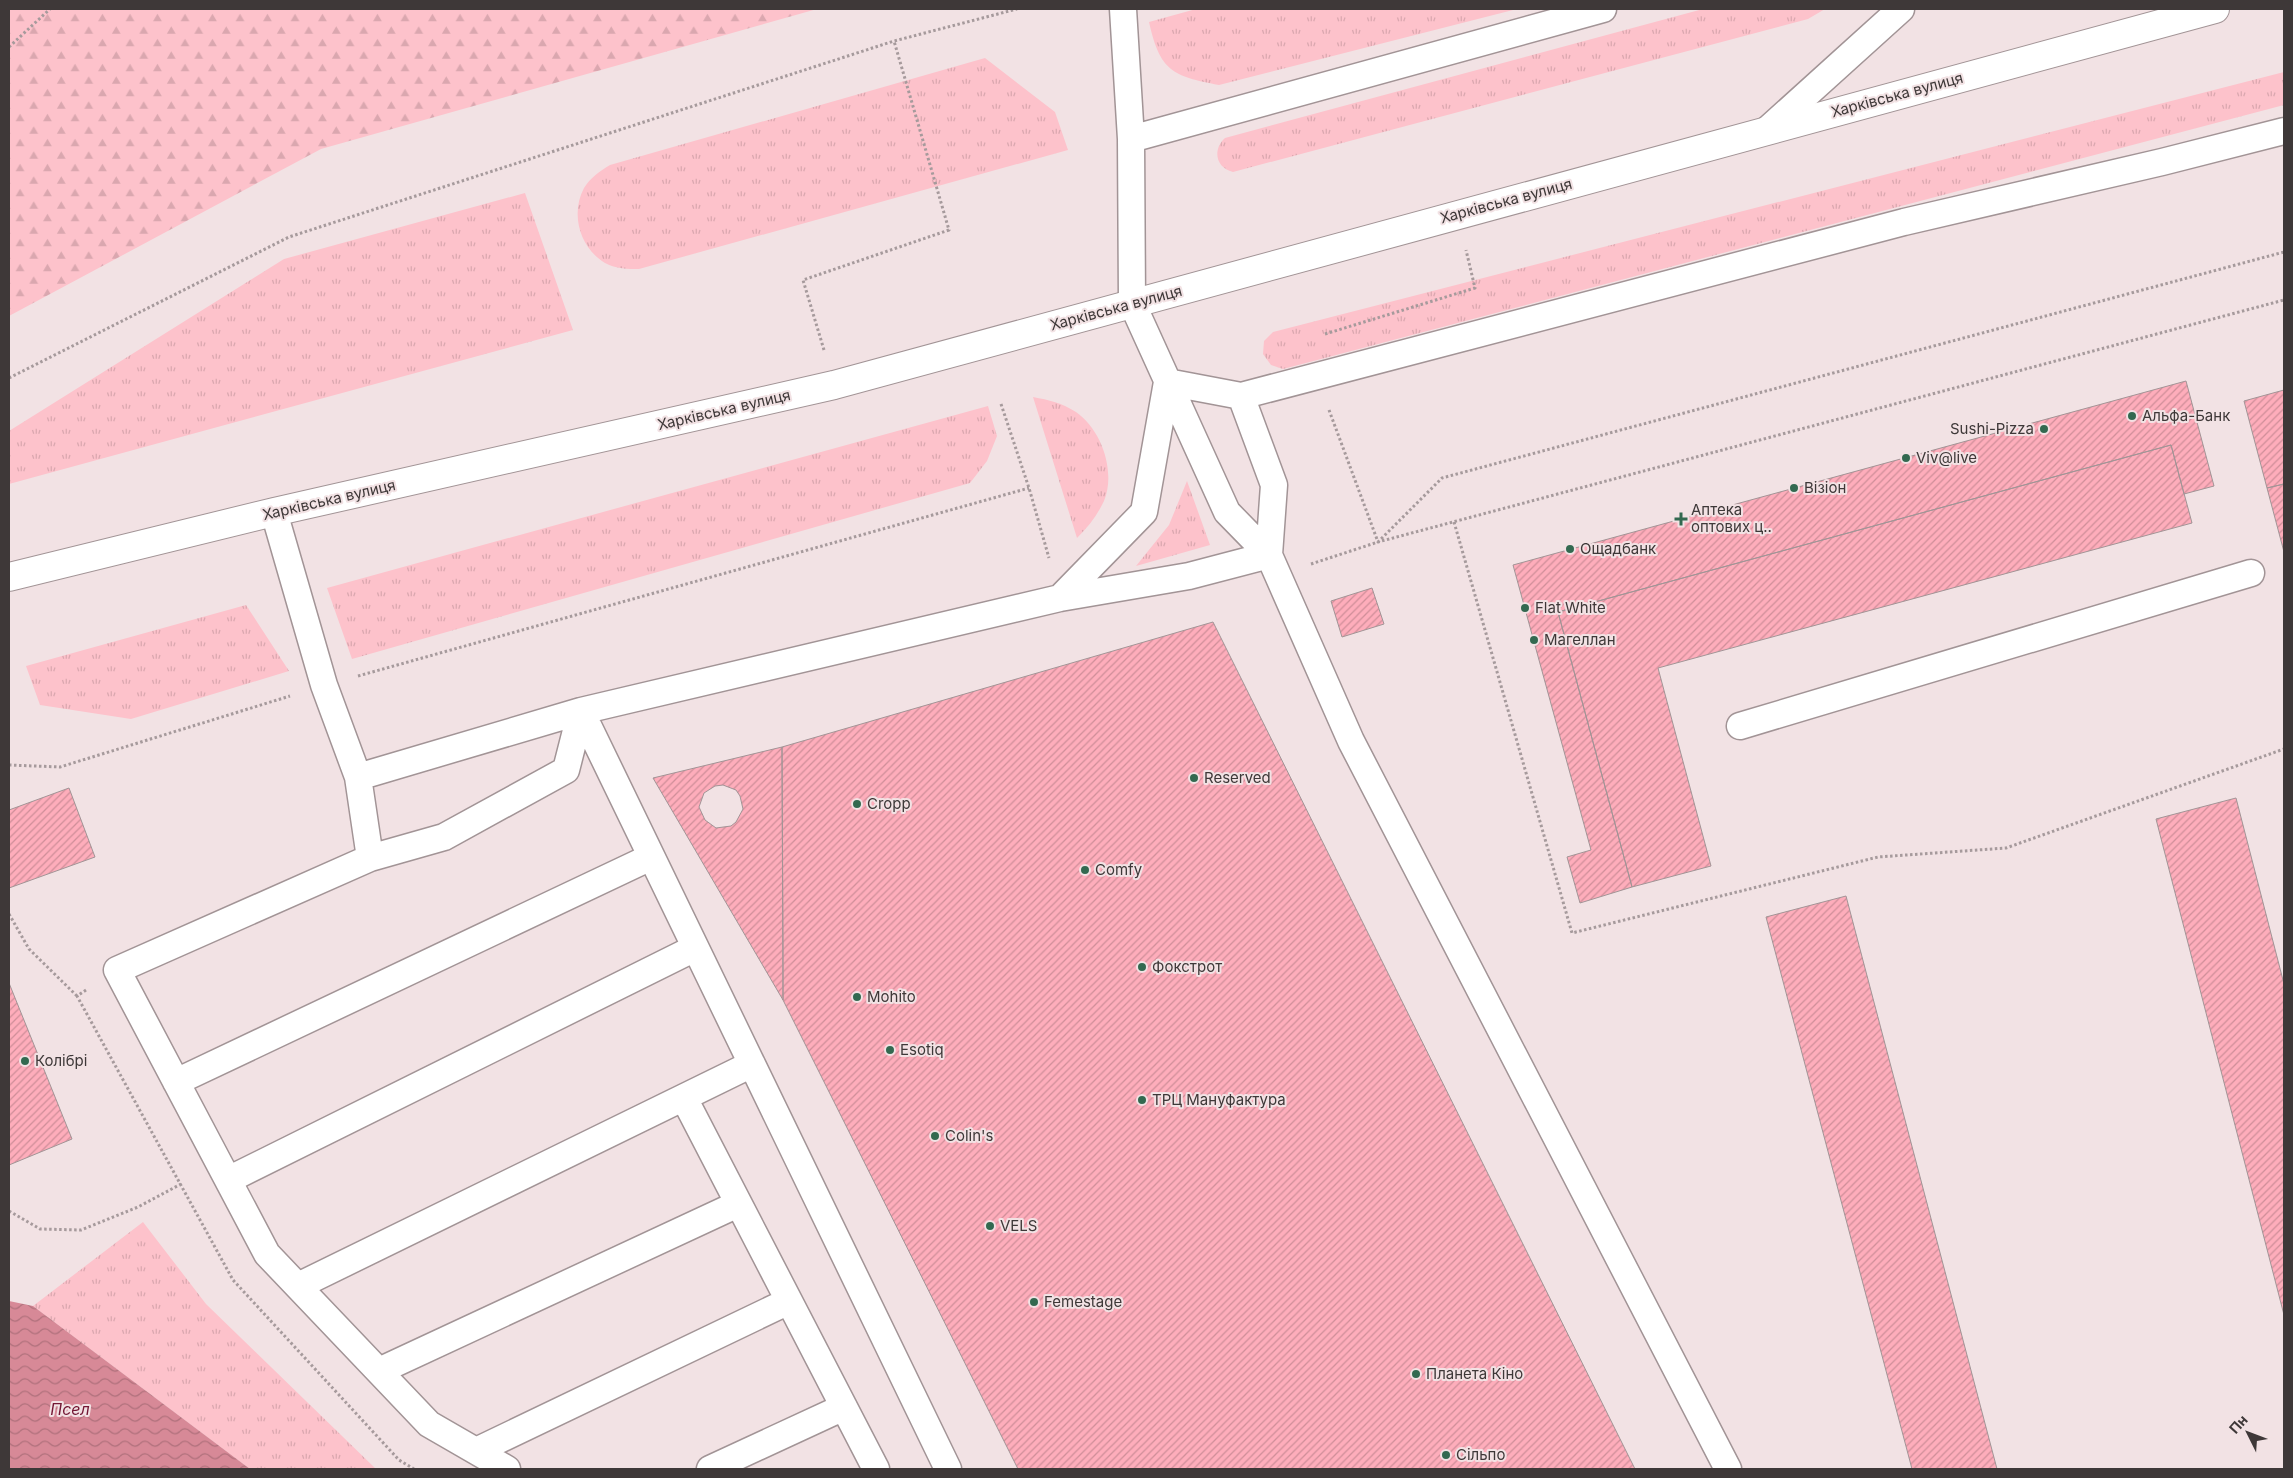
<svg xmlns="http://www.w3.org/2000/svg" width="2293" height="1478" viewBox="0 0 2293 1478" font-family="Inter,sans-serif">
  <defs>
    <pattern id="grass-tufts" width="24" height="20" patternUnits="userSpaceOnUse" patternTransform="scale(1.25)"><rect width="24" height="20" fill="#fdc2cb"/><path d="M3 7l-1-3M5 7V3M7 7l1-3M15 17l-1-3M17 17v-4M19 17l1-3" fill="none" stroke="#daa7af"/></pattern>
    <pattern id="forest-firs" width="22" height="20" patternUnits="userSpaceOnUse" patternTransform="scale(1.25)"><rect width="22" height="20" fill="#fdc2cb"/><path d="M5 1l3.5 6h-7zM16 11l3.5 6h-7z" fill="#daa7af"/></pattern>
    <pattern id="water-waves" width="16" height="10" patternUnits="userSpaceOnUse" patternTransform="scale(1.25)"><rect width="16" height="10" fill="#d78997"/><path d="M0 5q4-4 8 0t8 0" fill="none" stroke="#b0717c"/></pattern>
    <pattern id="building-hatch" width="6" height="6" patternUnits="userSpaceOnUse" patternTransform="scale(1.25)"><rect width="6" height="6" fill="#feadbb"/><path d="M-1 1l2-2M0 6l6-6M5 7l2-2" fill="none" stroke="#cf8e99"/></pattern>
  </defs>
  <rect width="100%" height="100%" fill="#f2e2e4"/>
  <!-- grass -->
  <path fill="url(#grass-tufts)" d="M1196,9h321l-298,76c-47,-9 -59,-14 -70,-63z
    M1703,9h122l-17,10 -575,153c-17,-4 -21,-22 -8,-34z
    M985,58l70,54 13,38 -429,119c-11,0 -23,0 -34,-6 -25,-15 -35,-49 -21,-75 6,-10 16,-17 26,-23z
    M2284,72v33l-1001,264 -12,-4 -8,-11 1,-13 9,-9z
    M525,193l48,137 -564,154v-53l275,-172z
    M1033,397c16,3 29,6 43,15 26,18 40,60 28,89 -7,15 -16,26 -27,37z
    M988,406l9,30 -10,25 -17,22 -618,176 -25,-71z
    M1187,481l23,64 -74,21 33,-41z
    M246,605l43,66 -158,48 -91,-14 -14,-39z
    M143,1222l63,82 170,165h-126l-217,-163z"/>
  <!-- forest -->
  <path fill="url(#forest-firs)" d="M9,9h808l-496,140 -312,167z"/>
  <!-- water -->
  <path fill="url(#water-waves)" d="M9,1301l24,5 217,163h-241z"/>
  <!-- building -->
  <path fill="url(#building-hatch)" stroke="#a29496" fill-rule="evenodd" d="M2186,381l28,105 -30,8 -13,-49 -613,167 74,275 -52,16 -13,-46 24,-7 -78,-285z
    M2284,390v94l-17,4 -23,-87z
    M2171,445l21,78 -534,145 53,198 -79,21 -74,-275z
    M2284,484v68l-17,-64z
    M1372,588l12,36 -42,13 -11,-36z
    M1213,622l288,578 134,269h-617l-235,-469 -1,-253z
    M782,747l1,200v53l-130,-222zM723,785l13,5 4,6 3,13 -7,13 -5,4 -15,2 -11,-8 -6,-13 5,-14 11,-7z
    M69,788l26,69 -86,31v-78z
    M2236,798l48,186v331l-128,-496z
    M1846,896l151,573h-85l-146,-552z
    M9,983l63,156 -63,26z"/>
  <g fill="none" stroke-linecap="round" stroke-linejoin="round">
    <defs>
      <path id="lane" d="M1123,9l8,130 1,164 95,209 42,43
        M1766,131l135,-122
        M1131,139l472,-130
        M1167,382l74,14 663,-174 258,-60 122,-31
        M1241,396l33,89 -5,70 82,186 377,728
        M274,512l50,173 34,92 12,81 74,-21 122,-67 15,-59 479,-113 129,-22 80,-21
        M1060,598l84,-86 23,-130
        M1740,726l511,-153
        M358,777l223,-66 367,758
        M370,858l-253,112 150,284 162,170 78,45
        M176,1082l475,-225
        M684,1098l192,371
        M228,1180l467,-232
        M298,1286l454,-222
        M379,1371l359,-167
        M476,1451l313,-150
        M710,1469l134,-62"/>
      <path id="primary" d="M9,577l265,-65 560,-127 1381,-376"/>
    </defs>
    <!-- lane casing -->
    <use href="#lane" stroke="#a29496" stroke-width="29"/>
    <!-- primary casing -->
    <use href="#primary" stroke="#a29496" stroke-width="30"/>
    <!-- path -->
    <path stroke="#a69a9c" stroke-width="3" stroke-dasharray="2.5 2.5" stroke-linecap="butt" d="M9,47l41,-38
      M1325,334l150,-46 -9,-38
      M824,350l-21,-70 146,-50 -55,-189
      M9,378l280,-141 605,-196 123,-32
      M1001,404l28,84 20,70
      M1329,410l49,132 906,-242
      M1454,522l118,411 306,-76 128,-9 278,-99
      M1311,564l67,-22 64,-64 842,-226
      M358,676l671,-188
      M9,765l51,2 230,-71
      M9,914l20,35 48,47
      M86,990l-9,6 156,284 166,180 15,9
      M9,1211l31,18 41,1 57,-23 43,-23"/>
    <!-- lane -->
    <use href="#lane" stroke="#fff" stroke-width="26"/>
    <!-- primary -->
    <use href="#primary" stroke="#fff" stroke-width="28"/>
  </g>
  <!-- markers -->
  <g fill="#336950" stroke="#f2e2e4" stroke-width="2">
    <circle cx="2132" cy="416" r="5"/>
    <circle cx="2044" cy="429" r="5"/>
    <circle cx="1906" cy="458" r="5"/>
    <circle cx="1794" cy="488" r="5"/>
    <path d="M1678.5 511.5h5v5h5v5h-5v5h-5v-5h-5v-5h5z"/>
    <circle cx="1570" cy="549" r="5"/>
    <circle cx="1525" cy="608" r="5"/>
    <circle cx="1534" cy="640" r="5"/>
    <circle cx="1194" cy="778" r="5"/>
    <circle cx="857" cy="804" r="5"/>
    <circle cx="1085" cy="870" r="5"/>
    <circle cx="1142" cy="967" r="5"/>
    <circle cx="857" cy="997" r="5"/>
    <circle cx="890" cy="1050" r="5"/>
    <circle cx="25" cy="1061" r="5"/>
    <circle cx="1142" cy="1100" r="5"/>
    <circle cx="935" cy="1136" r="5"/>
    <circle cx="990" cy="1226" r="5"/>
    <circle cx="1034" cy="1302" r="5"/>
    <circle cx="1416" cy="1374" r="5"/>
    <circle cx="1446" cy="1455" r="5"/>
  </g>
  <g text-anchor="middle" stroke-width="4" stroke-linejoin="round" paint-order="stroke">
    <!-- street labels -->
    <g font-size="15" fill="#3e3838" stroke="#f2e2e4">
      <text transform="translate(1897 95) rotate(-15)" y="5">Харківська вулиця</text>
      <text transform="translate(1506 201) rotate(-15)" y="5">Харківська вулиця</text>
      <text transform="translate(1116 308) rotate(-15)" y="5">Харківська вулиця</text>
      <text transform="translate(724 410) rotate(-13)" y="5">Харківська вулиця</text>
      <text transform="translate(329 500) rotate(-13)" y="5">Харківська вулиця</text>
    </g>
    <!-- poi labels -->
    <g font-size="15" fill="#3e3838" stroke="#f2e2e4" text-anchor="start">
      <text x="2142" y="421">Альфа-Банк</text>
      <text x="2034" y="434" text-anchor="end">Sushi-Pizza</text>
      <text x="1916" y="463">Viv@live</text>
      <text x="1804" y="493">Візіон</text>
      <text x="1691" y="515">Аптека<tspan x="1691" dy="17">оптових ц..</tspan></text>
      <text x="1580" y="554">Ощадбанк</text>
      <text x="1535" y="613">Flat White</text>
      <text x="1544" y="645">Магеллан</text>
      <text x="1204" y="783">Reserved</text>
      <text x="867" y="809">Cropp</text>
      <text x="1095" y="875">Comfy</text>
      <text x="1152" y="972">Фокстрот</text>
      <text x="867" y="1002">Mohito</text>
      <text x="900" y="1055">Esotiq</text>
      <text x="35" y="1066">Колібрі</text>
      <text x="1152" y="1105">ТРЦ Мануфактура</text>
      <text x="945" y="1141">Colin's</text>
      <text x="1000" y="1231">VELS</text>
      <text x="1044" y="1307">Femestage</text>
      <text x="1426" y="1379">Планета Кіно</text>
      <text x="1456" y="1460">Сільпо</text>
    </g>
    <!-- water labels -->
    <g font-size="16" font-style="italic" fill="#731734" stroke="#f2e2e4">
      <text x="70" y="1415">Псел</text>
    </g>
  </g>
  <!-- border -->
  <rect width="2293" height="1478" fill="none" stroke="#3e3838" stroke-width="20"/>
  <!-- north arrow -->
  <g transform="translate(2248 1433) rotate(312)" stroke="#f2e2e4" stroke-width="4" paint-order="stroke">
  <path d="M0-4L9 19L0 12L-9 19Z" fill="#3e3838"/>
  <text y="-8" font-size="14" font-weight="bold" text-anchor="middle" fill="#3e3838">Пн</text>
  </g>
</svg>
